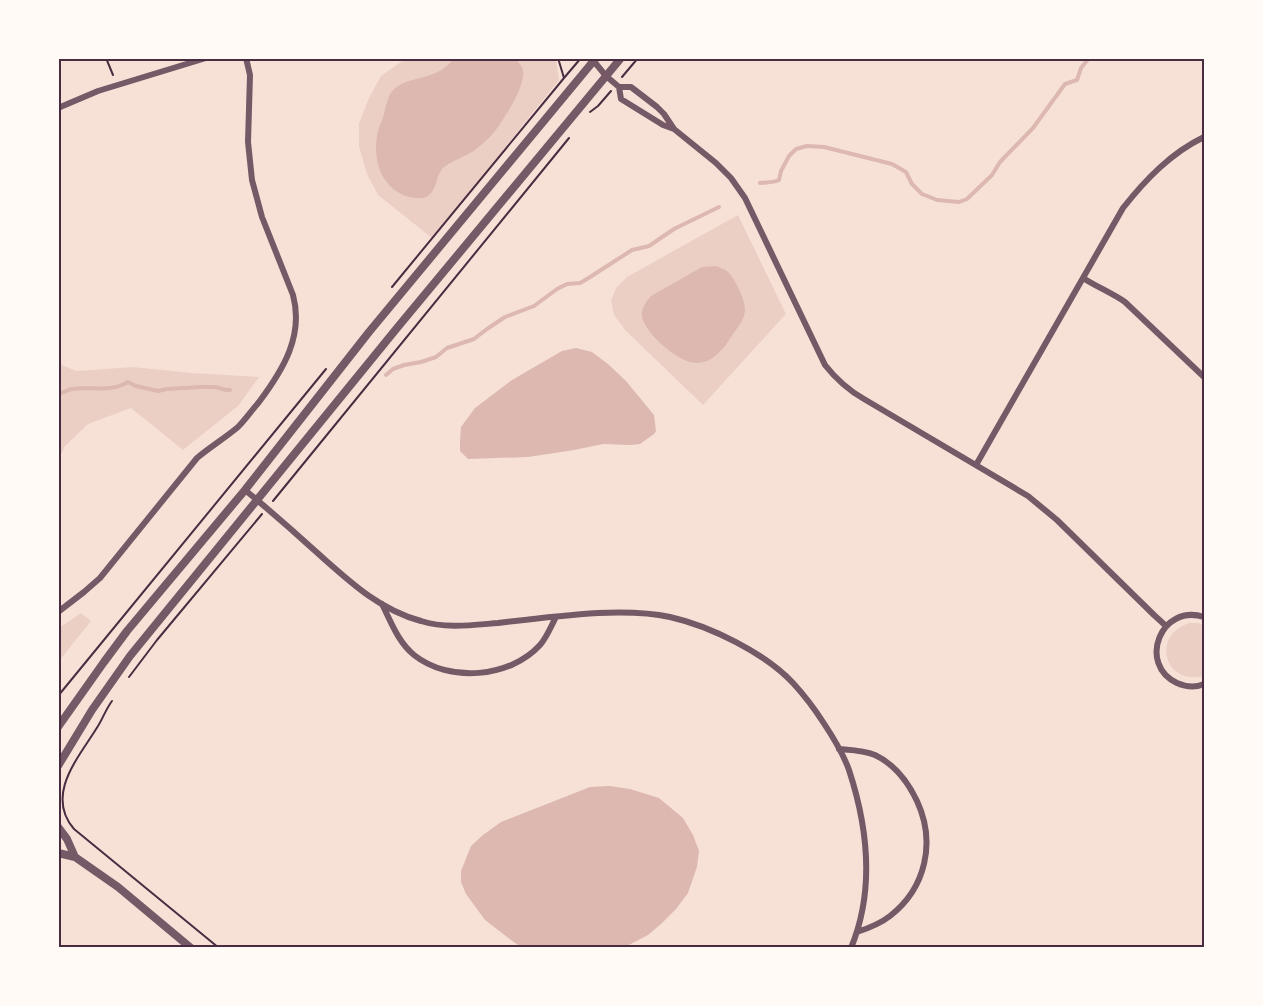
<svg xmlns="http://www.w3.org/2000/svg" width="1263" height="1006" viewBox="0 0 1263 1006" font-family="Ubuntu,sans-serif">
  <rect width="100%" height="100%" fill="#f7e1d7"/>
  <!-- green -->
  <path fill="#ebcfc5" d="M405,59h151l3,21 -127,158 -54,-43 -11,-21 -8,-27v-24l10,-25 12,-22z
    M738,215l48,99 -83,91 -77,-74 -12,-16 -3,-14 5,-13 11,-11z
    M59,364l18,7 56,-4 59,6 67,4 -21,29 -55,44 -52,-42 -43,16 -23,22 -6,13z
    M81,613l10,8 -32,40v-33z
    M1189,623h9l6,2v51c-39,10 -54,-40 -15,-53z"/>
  <!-- water -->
  <path fill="#dcb8b0" d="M453,59h63c2,3 6,7 7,11 3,16 -19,49 -28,61 -6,8 -13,13 -20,19 -10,7 -24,11 -32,18 -7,7 -6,22 -15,28 -6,4 -16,2 -22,0 -25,-9 -33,-36 -29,-60 1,-8 5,-15 7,-22 1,-6 3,-12 5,-18 12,-23 47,-12 64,-37z
    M716,266c4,2 9,3 12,6 7,6 17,28 17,37 0,10 -7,18 -12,25 -15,25 -32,39 -59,20 -10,-7 -17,-13 -24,-22 -11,-15 -11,-22 1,-36l51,-29z
    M576,348l16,4 16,12 18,17 28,34 2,16 -2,3 -14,10 -10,1 -27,-1 -29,6 -46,7 -60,2 -8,-8v-10l1,-14 14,-19 37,-28 50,-29z
    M610,786l20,3 29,9 24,20 10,17 6,16 -2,16 -9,26 -12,16 -15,15 -13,11 -23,12 -101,1 -9,-5 -30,-23 -19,-26 -5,-12v-11l10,-25 12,-11 18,-13 89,-35z"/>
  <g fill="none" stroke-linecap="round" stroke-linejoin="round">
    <!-- stream -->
    <path stroke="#dcb8b0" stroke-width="4" d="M760,183c6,-1 13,0 19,-3l2,-9 8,-15 7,-7 11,-3 17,1 68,17 14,8 6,12 10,10 15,6 22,2 8,-3 25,-24 8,-13 33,-34 32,-44 12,-4 4,-12 8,-10
      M386,375l7,-6 11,-4 17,-3 15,-5 11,-9 27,-9 13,-10 18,-12 29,-11 23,-17 10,-5 13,-1 7,-4 45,-29 17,-4 25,-17 45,-22
      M58,394c5,-1 9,-4 14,-5 19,-3 38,4 56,-7l8,4 22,5 9,-2 34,-2h14l11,3h4"/>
    <!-- path -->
    <path stroke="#4a2c40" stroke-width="2" d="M106,58l7,17
      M558,58l6,20
      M622,77l16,-19
      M590,112l8,-6 13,-15
      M392,287l172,-209 17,-20
      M273,501l296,-363
      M129,677l28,-37 105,-126
      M58,696l268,-327
      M112,701c-6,8 -9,17 -14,25 -18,30 -54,68 -24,103l145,119"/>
    <!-- minor -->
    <path stroke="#755966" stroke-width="6" d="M592,59l14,17 13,11h12l26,20 7,7 10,15 42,34 15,15 14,20 80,167c11,14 23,25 39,34l164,97 29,24 97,95 12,11
      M619,87l2,12 42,26 11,4
      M58,108l40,-17 108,-33
      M1083,278c14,9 29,15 42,24l79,75
      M976,465l147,-257c23,-29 48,-55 81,-71
      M245,490c23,19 46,39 68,59 34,30 64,60 108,72 25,8 52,4 77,2 33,-4 67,-8 100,-10 24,-1 49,-1 72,4 40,9 95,36 123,66 11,12 21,25 30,39 10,15 20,31 26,48 19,58 26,120 2,178
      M382,604c9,18 16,38 32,51 35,28 96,23 126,-10 7,-8 11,-19 16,-28
      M58,612l26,-20 16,-14 97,-120c13,-11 28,-20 41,-31 8,-8 14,-17 21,-25 24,-32 45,-66 34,-107l-31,-78 -10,-37 -4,-38 2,-67 -4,-17
      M1204,617c-43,-14 -67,47 -27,66 9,4 18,5 27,1
      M839,749c12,1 24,1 36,6 19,9 33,27 42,46 19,41 9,87 -27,115 -10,8 -21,12 -33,16"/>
    <!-- tertiary -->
    <path stroke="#755966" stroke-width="8" d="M58,727l46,-65 23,-31 118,-141 124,-158 227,-274
      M58,766l34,-56 38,-54 267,-328 224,-270
      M58,827l9,12 8,18
      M58,853l17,4 43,30 73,61"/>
  </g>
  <!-- border -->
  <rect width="1263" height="1006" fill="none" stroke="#fffaf5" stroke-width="120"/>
  <rect x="60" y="60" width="1143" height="886" fill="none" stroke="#4a2c40" stroke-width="2"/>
</svg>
